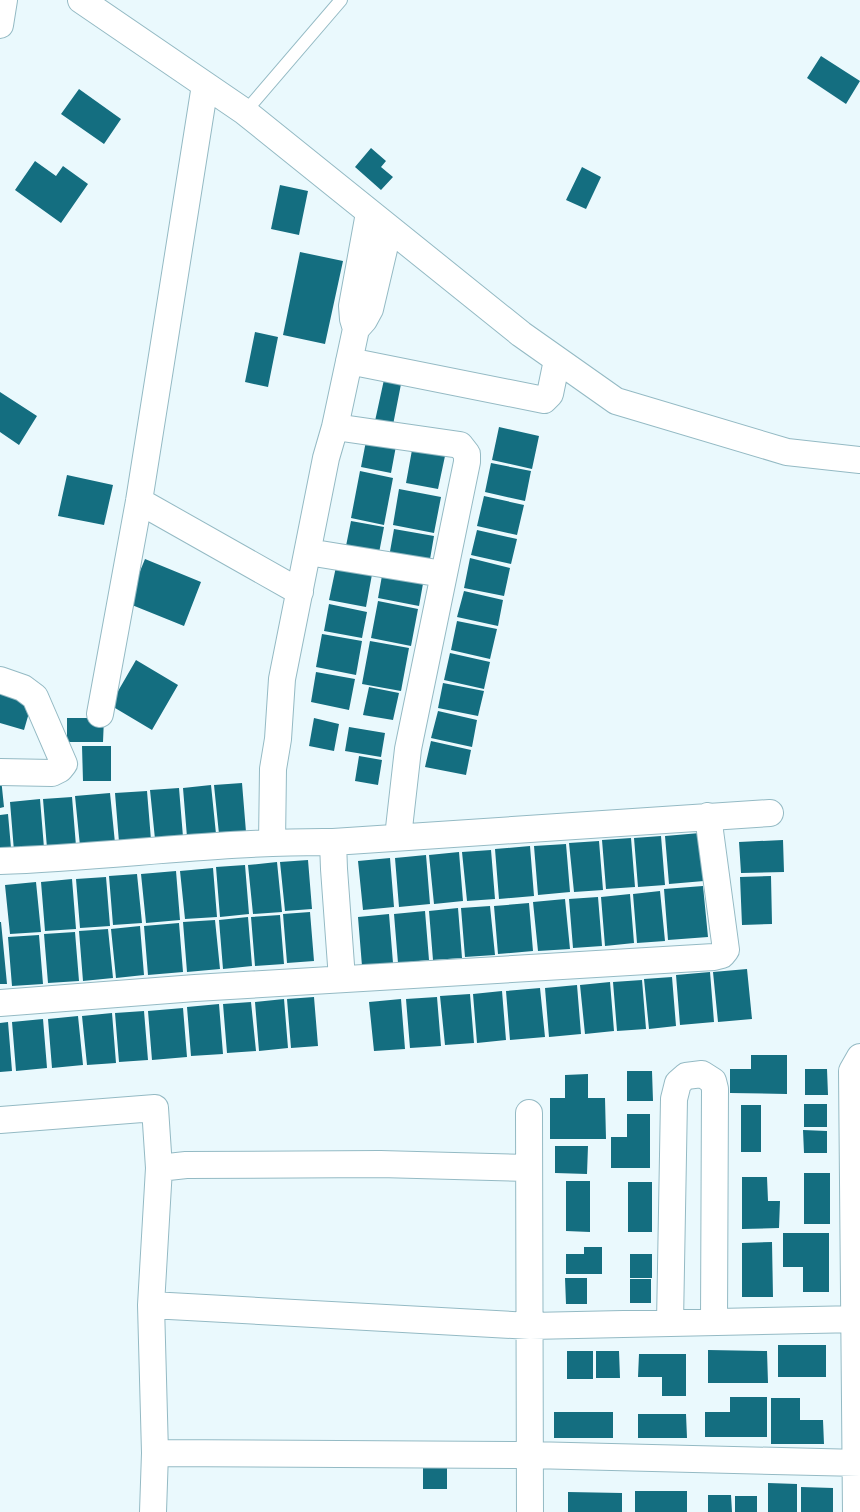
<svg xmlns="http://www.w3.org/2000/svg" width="860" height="1512" viewBox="0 0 860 1512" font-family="Signika,sans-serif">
  <rect width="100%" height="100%" fill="#eaf9fd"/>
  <!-- building -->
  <path fill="#146e80" d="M821,56l39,25 -14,23 -39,-26z
    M79,89l42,30 -17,25 -43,-30z
    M371,148l15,13 -5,6 12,10 -12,13 -26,-23z
    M35,161l21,15 7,-10 25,18 -27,39 -46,-33z
    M582,167l19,10 -15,32 -20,-9z
    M280,185l28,6 -9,44 -28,-6z
    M300,252l43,9 -18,83 -42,-9z
    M255,332l23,5 -10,50 -23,-5z
    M385,375l17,4 -9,46 -18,-4z
    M0,392l37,24 -18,29 -19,-13z
    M499,427l40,9 -7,33 -40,-9z
    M366,441l30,5 -5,27 -30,-6z
    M412,450l33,6 -7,33 -32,-6z
    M491,463l40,8 -6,30 -40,-9z
    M360,471l33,7 -9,47 -33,-7z
    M67,475l46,10 -9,40 -46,-9z
    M399,489l42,8 -7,36 -41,-8z
    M484,496l40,9 -7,30 -40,-9z
    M351,521l33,6 -6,31 -33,-7z
    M394,529l40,7 -5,29 -40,-8z
    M477,530l40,9 -6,25 -40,-9z
    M470,558l40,10 -6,28 -40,-8z
    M145,559l56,23 -17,44 -57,-23z
    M337,562l36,7 -7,38 -37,-7z
    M383,570l41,8 -5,28 -41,-8z
    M464,591l39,9 -5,26 -41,-9z
    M378,601l40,8 -7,37 -40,-8z
    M329,604l38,8 -5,26 -38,-7z
    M457,621l40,8 -7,30 -39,-9z
    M322,634l40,7 -6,34 -40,-8z
    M370,641l39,7 -8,43 -39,-7z
    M450,653l40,9 -6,27 -40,-9z
    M136,660l42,25 -26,45 -42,-25z
    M316,672l39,7 -6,31 -38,-8z
    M443,683l41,8 -6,25 -40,-8z
    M369,687l30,6 -6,27 -30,-5z
    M0,689l33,10 -9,31 -24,-7z
    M438,711l39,9 -5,27 -41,-9z
    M67,718h37l-1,24h-36z
    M314,718l25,6 -5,27 -25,-5z
    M349,727l36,6 -4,24 -36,-6z
    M431,741l40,9 -5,25 -41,-8z
    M82,746h29v35h-28z
    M359,756l23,4 -4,25 -23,-4z
    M0,778h1l3,29 -4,1z
    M242,783l4,49 -27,2 -5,-49z
    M211,785l5,49 -29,3 -4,-49z
    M179,788l4,49 -28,2 -5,-49z
    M147,791l4,49 -32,2 -4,-49z
    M110,793l5,50 -35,3 -5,-50z
    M72,797l4,49 -29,2 -4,-49z
    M40,799l4,49 -30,3 -4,-49z
    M8,814l3,34 -11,1v-34z
    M700,833l4,48 -35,3 -4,-48z
    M661,836l4,49 -27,2 -4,-49z
    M631,838l4,49 -29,2 -4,-49z
    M783,840l1,32 -43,1 -2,-31z
    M599,841l4,49 -29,2 -5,-49z
    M566,844l4,48 -32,3 -4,-49z
    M530,846l4,50 -35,3 -4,-50z
    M491,850l4,49 -28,2 -5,-49z
    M459,852l4,49 -29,3 -5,-49z
    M426,855l4,49 -31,3 -4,-49z
    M390,858l4,49 -31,3 -5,-49z
    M308,860l4,49 -27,2 -5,-49z
    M277,862l5,50 -29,2 -5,-49z
    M245,865l4,49 -29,3 -4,-50z
    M213,868l4,49 -32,2 -5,-48z
    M176,871l4,49 -34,3 -5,-49z
    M137,874l5,49 -29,2 -4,-49z
    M771,876l1,48 -30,1 -2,-48z
    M106,877l4,49 -30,2 -4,-49z
    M72,879l4,50 -31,2 -4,-49z
    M36,882l5,50 -31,2 -5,-49z
    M703,886l5,51 -40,3 -4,-51z
    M660,891l5,50 -28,2 -4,-49z
    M630,894l4,49 -29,3 -4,-49z
    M598,897l4,49 -29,2 -4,-49z
    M565,899l5,50 -32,2 -5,-49z
    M529,903l4,48 -35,3 -4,-48z
    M490,906l5,49 -30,2 -4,-49z
    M458,908l4,50 -29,2 -4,-49z
    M425,911l4,49 -31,3 -4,-49z
    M310,912l4,49 -27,2 -4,-49z
    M389,914l4,49 -31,3 -4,-49z
    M280,915l4,49 -29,2 -4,-49z
    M248,917l4,49 -29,3 -4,-49z
    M215,920l5,49 -33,3 -4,-50z
    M0,922h1l6,62h-7z
    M179,923l4,49 -35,3 -4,-49z
    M140,926l4,49 -28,3 -5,-49z
    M108,929l5,49 -30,3 -4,-50z
    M75,932l4,49 -31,2 -4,-49z
    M39,935l4,49 -31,2 -4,-49z
    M747,969l5,50 -34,3 -5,-50z
    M710,972l4,50 -34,3 -4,-50z
    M672,977l4,49 -27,3 -5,-50z
    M642,980l4,49 -29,2 -4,-49z
    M610,982l4,49 -29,3 -5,-49z
    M577,985l4,49 -32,3 -4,-49z
    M540,988l5,49 -35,3 -4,-49z
    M502,991l4,49 -29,3 -4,-49z
    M470,994l4,49 -29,2 -5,-49z
    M314,997l4,49 -27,2 -4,-49z
    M437,997l4,49 -31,2 -4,-49z
    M284,999l4,49 -29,3 -4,-49z
    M401,999l4,50 -31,2 -5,-49z
    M251,1002l5,49 -29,2 -4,-49z
    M219,1004l4,50 -32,2 -4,-49z
    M183,1008l4,49 -35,3 -4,-49z
    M144,1011l4,49 -29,2 -4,-49z
    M112,1013l4,50 -29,2 -5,-49z
    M78,1016l5,49 -31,3 -4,-49z
    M43,1019l4,49 -31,3 -4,-49z
    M8,1022l4,49 -12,1v-49z
    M751,1055h36v39l-57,-1v-24h21z
    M805,1069h22l1,26h-23z
    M627,1071h25l1,30h-26z
    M588,1074v24h17l1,41h-56v-41h15v-23z
    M804,1104h23v23h-23z
    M741,1105h20v47h-20z
    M627,1114h23v54h-39v-31h16z
    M803,1130l24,1v22h-23z
    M555,1146h33l-1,28 -32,-1z
    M804,1173h26v51h-26z
    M742,1177h25l1,24h12l-1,27 -37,1z
    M566,1181h24v51l-24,-1z
    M628,1182h24v50h-24z
    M783,1233h46v59h-26v-25h-20z
    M772,1242l1,55h-31v-54z
    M584,1247h18v27h-36v-20h18z
    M630,1254h22v24h-22z
    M565,1278h22v26h-21z
    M630,1279h21v24h-21z
    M778,1345h48v32h-48z
    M708,1350l59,1 1,32h-60z
    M567,1351h26v28h-26z
    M596,1351h23l1,27h-24z
    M639,1354h47v42h-24v-19h-24z
    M730,1397h37v40h-62v-25h25z
    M771,1398h29v22h23l1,24h-53z
    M554,1412h59v26h-59z
    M638,1414h48l1,24h-49z
    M423,1461h24v28h-24z
    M768,1483l29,1v28h-29z
    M801,1487l32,1v24h-32z
    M635,1491h52v21h-52z
    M568,1492l54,1v19h-54z
    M708,1495h23l1,17h-24z
    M735,1496h22v16h-22z"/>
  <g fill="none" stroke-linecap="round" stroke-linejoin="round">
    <defs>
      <path id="service" d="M245,112l96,-112"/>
      <path id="minor" d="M81,0l164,112 276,222 95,67 171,51 73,8
        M0,25l4,-25
        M356,329l-3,-10 -1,-13 17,-93
        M349,361l195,39 6,-6 7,-34
        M335,427l125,18 7,9v8l-59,287 -10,88
        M139,501l161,91
        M308,552l135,22
        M0,680l23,8 12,9 29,67 -4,5 -8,4 -52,-1
        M100,714l39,-213 66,-416
        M272,843l1,-74 5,-30 4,-60 44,-221 9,-31 21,-98 8,-9 6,-11 19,-81
        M0,861c111,-4 222,-20 333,-19
        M342,979l-8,-110 -1,-27 437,-29
        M0,1003l195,-15 519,-31 8,-2 4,-5 -18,-134
        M529,1113l1,399
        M0,1120l155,-12 4,60
        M151,1305l379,21 330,-7
        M670,1323l4,-224 4,-16 8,-7 16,-2 11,7 2,8 -1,233
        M155,1453l375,2 330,8
        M153,1512l2,-59 -4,-148 8,-137 27,-3 194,-1 149,4
        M856,1512l-4,-441 8,-14"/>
    </defs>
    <!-- service casing -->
    <use href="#service" stroke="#94bac4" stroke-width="14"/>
    <!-- minor casing -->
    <use href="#minor" stroke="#94bac4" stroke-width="28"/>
    <!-- service -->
    <use href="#service" stroke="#fff" stroke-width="12"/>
    <!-- minor -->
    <use href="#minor" stroke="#fff" stroke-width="26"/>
  </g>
</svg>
